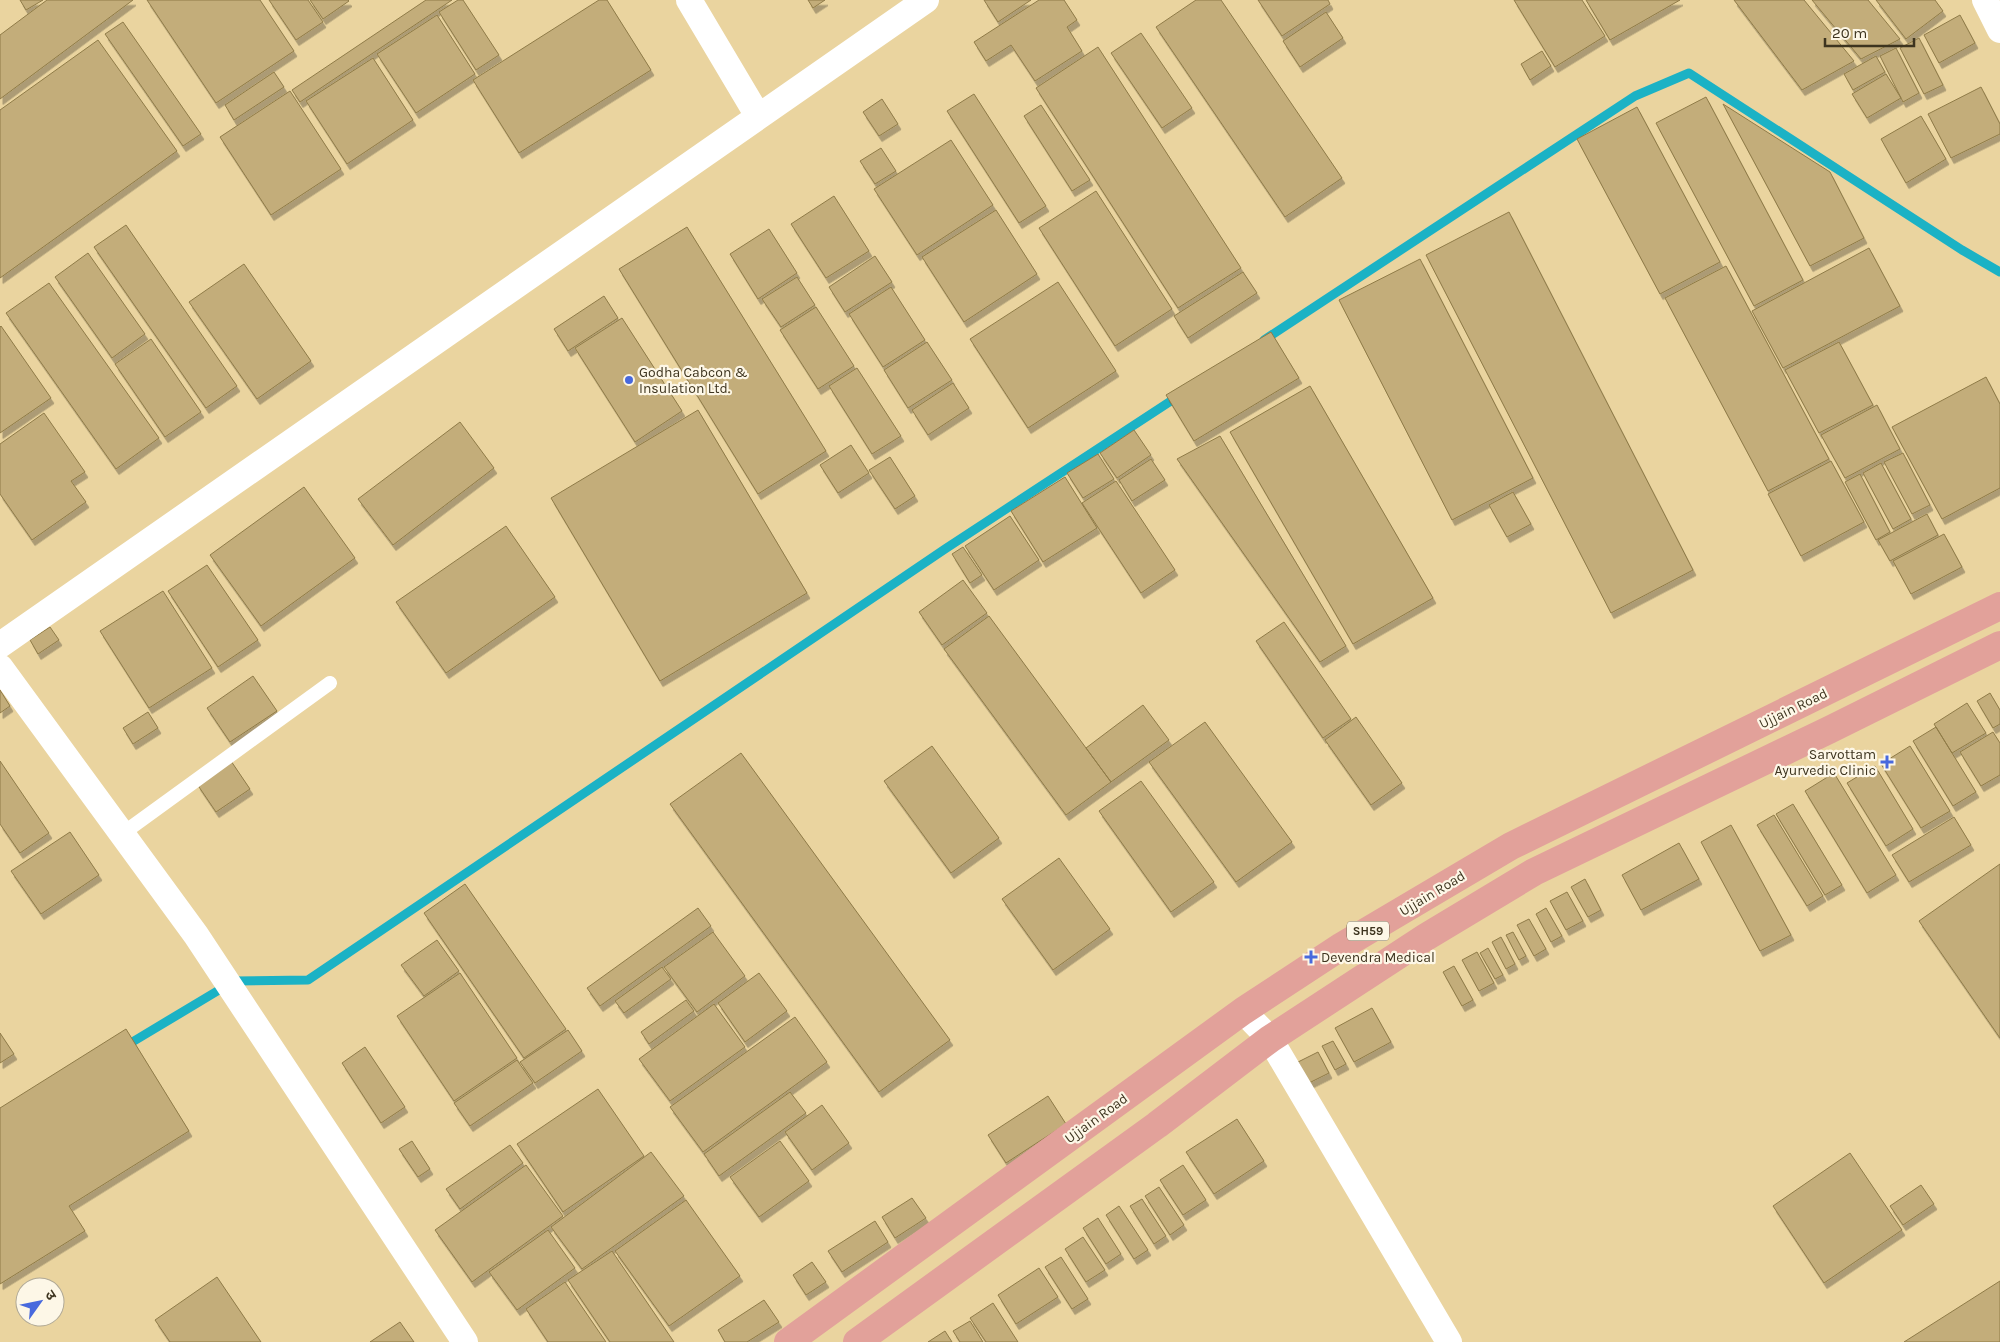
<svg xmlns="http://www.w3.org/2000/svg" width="2000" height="1342" viewBox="0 0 2000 1342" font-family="Karla,'Noto Sans Devanagari',sans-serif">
  <defs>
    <filter id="shadow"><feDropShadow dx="3" dy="5.5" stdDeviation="0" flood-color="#0004"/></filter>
  </defs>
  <rect width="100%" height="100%" fill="#ead49f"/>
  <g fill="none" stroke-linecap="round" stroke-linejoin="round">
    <!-- stream -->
    <path stroke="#1bb2c5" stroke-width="9" d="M1264,340l371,-244 54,-23 273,177 38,22
      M124,1047l110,-66 74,-1 637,-431 235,-154"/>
  </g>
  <!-- building -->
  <path fill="#c3ad7a" stroke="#8f7b48" filter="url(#shadow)" d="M20,0h23l-17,10z
    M47,0h86l-133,99v-64z
    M147,0h113l34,51 -78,52z
    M269,0h39l15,22 -27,18z
    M310,0h38l1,1 -26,18z
    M426,0h26l-152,102 -8,-12z
    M458,0h5l36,55 -23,15 -37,-58z
    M599,0h8l44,70 -132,83 -46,-73z
    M808,0h17l-12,8z
    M984,0h47l-33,22z
    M1039,0h25l13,20 -10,7 15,24 -47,30 -24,-36 -25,16 -12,-19z
    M1196,0h25l121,178 -57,39 -129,-190z
    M1258,0h70l2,4 -48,32z
    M1514,0h68l23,36 -50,31z
    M1586,0h94l-70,40z
    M1734,0h70l50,61 -52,29z
    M1812,0h56l32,39 -39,20z
    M1876,0h59l8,11 -37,28z
    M1326,12l17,26 -43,29 -17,-26z
    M437,15l38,59 -59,39 -39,-59z
    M1960,15l15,28 -36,20 -15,-28z
    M123,22l78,112 -18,12 -78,-112z
    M1141,33l51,75 -30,20 -51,-75z
    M1919,38l24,47 -19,9 -24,-46z
    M98,40l79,111 -177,127v-168z
    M1098,47l143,221 -63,40 -142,-220z
    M1896,48l23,45 -16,9 -23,-46z
    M1542,51l9,15 -21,14 -9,-16z
    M1876,56l9,16 -32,18 -9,-16z
    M373,58l40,62 -66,44 -41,-63z
    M274,72l10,15 -50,33 -9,-15z
    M1886,74l15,24 -34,20 -15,-24z
    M1981,87l19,37v10l-49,24 -23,-44z
    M290,91l51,78 -70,46 -51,-78z
    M974,94l72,112 -27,17 -72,-112z
    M1706,97l97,183 -49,26 -98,-183z
    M882,99l16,25 -19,12 -16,-24z
    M1723,104l107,68 34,66 -54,28z
    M1041,105l49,75 -18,11 -48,-75z
    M1637,107l83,155 -60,32 -83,-155z
    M1921,116l25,43 -40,24 -25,-44z
    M951,140l42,65 -76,50 -43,-66z
    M881,148l15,23 -21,13 -15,-23z
    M1096,191l76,118 -57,37 -76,-118z
    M834,196l35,55 -43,27 -35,-54z
    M996,210l41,64 -73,48 -42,-65z
    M1509,212l184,358 -82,43 -185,-358z
    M126,225l111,161 -31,22 -112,-161z
    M687,227l139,224 -68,43 -139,-225z
    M769,229l28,44 -39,26 -28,-45z
    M1869,248l31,58 -117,62 -31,-57z
    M88,253l57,81 -33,24 -57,-81z
    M875,256l17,26 -47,30 -16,-25z
    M1420,259l113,219 -81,42 -113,-220z
    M244,264l67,97 -54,38 -68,-97z
    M1726,266l103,193 -61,32 -103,-193z
    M1243,272l14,21 -69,45 -14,-22z
    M797,277l18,28 -34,22 -19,-28z
    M1058,282l58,89 -88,57 -58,-89z
    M49,283l110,155 -43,31 -110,-156z
    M891,287l34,53 -42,27 -34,-53z
    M604,296l14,22 -50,33 -14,-22z
    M816,307l38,59 -36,23 -38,-59z
    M622,318l60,93 -47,31 -60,-94z
    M1,326l50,72 -51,35v-106z
    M1271,332l28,46 -105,63 -28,-46z
    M151,339l50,73 -36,25 -50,-73z
    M927,342l25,38 -44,28 -24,-38z
    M1839,342l34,63 -54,28 -34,-63z
    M857,368l44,68 -29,18 -43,-68z
    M1986,377l14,27v84l-58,31 -50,-92z
    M953,383l16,25 -41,27 -16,-25z
    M1310,386l123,212 -80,46 -123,-212z
    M1877,405l23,44 -55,29 -24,-43z
    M698,410l109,183 -147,88 -109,-183z
    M44,413l41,59 -14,9 15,21 -54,38 -32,-46v-50z
    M460,422l34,46 -101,77 -35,-46z
    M1134,430l17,25 -34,23 -17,-25z
    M1220,436l126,210 -26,16 -143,-203z
    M851,445l18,28 -31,20 -18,-28z
    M1903,453l27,52 -18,9 -28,-52z
    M1098,454l16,25 -31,19 -16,-25z
    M890,457l25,39 -20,13 -26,-39z
    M1151,459l14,21 -33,21 -13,-21z
    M1831,461l33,61 -63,34 -33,-62z
    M1881,463l30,56 -18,10 -30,-56z
    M1860,474l30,58 -14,8 -31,-58z
    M1065,477l32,51 -54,34 -32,-51z
    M1116,481l59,89 -34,23 -59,-90z
    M304,487l51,71 -94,68 -51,-71z
    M1513,492l18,32 -24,13 -18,-32z
    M1927,514l11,21 -48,26 -12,-21z
    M1010,516l29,44 -45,30 -29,-44z
    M506,526l49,71 -109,76 -50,-71z
    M1944,534l18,33 -51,27 -18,-33z
    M963,547l19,28 -12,8 -18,-29z
    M207,565l51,75 -40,27 -50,-76z
    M963,580l24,33 -45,32 -23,-33z
    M163,591l49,77 -63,40 -49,-77z
    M989,616l122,166 -45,33 -122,-166z
    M1284,622l67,97 -28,19 -67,-97z
    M50,627l9,13 -21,14 -8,-14z
    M253,676l24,35 -47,31 -23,-34z
    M0,690l10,16 -10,7z
    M1990,693l10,17v14l-7,4 -16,-27z
    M1967,703l19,30 -34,20 -18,-29z
    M1143,705l26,35 -58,42 -25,-34z
    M148,712l10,16 -25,16 -10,-16z
    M1356,717l46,66 -31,22 -46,-65z
    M1205,722l87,120 -56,40 -87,-120z
    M1936,727l40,65 -23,14 -40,-65z
    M1993,732l7,11v32l-19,11 -21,-34z
    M932,746l67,92 -48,35 -67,-92z
    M1910,746l40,65 -29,17 -40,-64z
    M741,753l209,287 -71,52 -209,-288z
    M0,761l49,72 -29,20 -20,-29z
    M231,761l19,28 -34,23 -19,-28z
    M1875,766l38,63 -27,17 -39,-63z
    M1834,773l62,102 -29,18 -62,-102z
    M1141,781l73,101 -43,30 -72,-101z
    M1793,804l49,81 -17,10 -49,-81z
    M1774,815l49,81 -16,10 -50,-81z
    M1954,817l17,28 -62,37 -17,-27z
    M1731,825l60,110 -31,16 -59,-109z
    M70,832l29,43 -58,39 -30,-43z
    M1679,843l20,36 -58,31 -19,-35z
    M1059,858l51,71 -57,41 -51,-71z
    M2000,864v174l-81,-117z
    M1585,879l16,31 -13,7 -17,-30z
    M465,884l101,145 -42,29 -100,-145z
    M1567,892l16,29 -17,9 -16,-29z
    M698,908l13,18 -111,80 -13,-18z
    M1546,908l16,28 -11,6 -15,-28z
    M1529,919l17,30 -12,7 -17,-31z
    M713,932l32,44 -48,36 -33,-45z
    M1513,932l13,24 -7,4 -13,-25z
    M1501,937l14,27 -9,5 -14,-27z
    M437,940l22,31 -35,25 -23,-31z
    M1488,948l15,27 -8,4 -15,-26z
    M1477,952l17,31 -15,8 -17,-31z
    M1454,966l19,34 -11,6 -19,-34z
    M662,967l9,12 -47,34 -9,-12z
    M460,973l57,85 -63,43 -57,-85z
    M759,973l28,38 -42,31 -27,-39z
    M686,1000l8,11 -45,33 -8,-12z
    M714,1004l31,43 -75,54 -31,-42z
    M1372,1008l19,34 -37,20 -19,-34z
    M795,1017l32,45 -124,90 -33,-45z
    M126,1029l63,102 -120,75 16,25 -85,53v-176z
    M568,1030l14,21 -47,32 -15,-21z
    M0,1033l14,21 -14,9z
    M1333,1041l13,23 -11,6 -13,-24z
    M365,1047l40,60 -24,16 -39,-60z
    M1318,1052l11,21 -20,10 -11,-21z
    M517,1060l16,23 -63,43 -16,-23z
    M598,1089l46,67 -81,56 -46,-68z
    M790,1092l16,21 -87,63 -15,-22z
    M1048,1096l18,28 -60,39 -18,-28z
    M822,1105l27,38 -37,27 -27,-38z
    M1237,1119l27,42 -50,33 -28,-42z
    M412,1141l18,28 -12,8 -19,-28z
    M780,1141l29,40 -50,36 -29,-40z
    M510,1145l13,18 -63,46 -14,-20z
    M651,1152l33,44 -102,73 -31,-42z
    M1850,1153l52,77 -78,53 -51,-77z
    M526,1165l37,51 -91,66 -37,-52z
    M1183,1165l23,35 -23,15 -23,-35z
    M1921,1185l13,19 -31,21 -13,-19z
    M1159,1187l25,38 -14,10 -25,-39z
    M912,1198l14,20 -31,20 -13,-21z
    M1142,1199l24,37 -12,8 -24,-38z
    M686,1200l54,76 -71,50 -54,-75z
    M1119,1206l29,44 -14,9 -28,-44z
    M1098,1218l23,36 -15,10 -23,-36z
    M875,1221l13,21 -46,30 -14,-21z
    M548,1230l27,38 -58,42 -28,-38z
    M1083,1237l22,33 -19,12 -21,-33z
    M612,1251l62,91h-64l-42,-62z
    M1061,1257l27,42 -16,10 -27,-42z
    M812,1262l14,20 -20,13 -13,-20z
    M1039,1268l19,29 -42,27 -18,-29z
    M217,1277l44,65h-91l-15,-22z
    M2000,1281v61h-96z
    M565,1282l41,60h-58l-22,-33z
    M764,1300l15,22 -32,20h-22l-7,-12z
    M993,1303l25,39h-32l-16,-24z
    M970,1321l13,21h-23l-7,-11z
    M400,1322l14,20h-44z
    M945,1331l7,11h-24z"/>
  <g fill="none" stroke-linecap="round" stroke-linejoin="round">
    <!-- lane -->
    <path stroke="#fff" stroke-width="14" d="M122,834l208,-151"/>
    <!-- street -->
    <path stroke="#fff" stroke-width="26" d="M689,0l69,116
      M1985,0l15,30
      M0,645l926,-645
      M0,667l196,268 269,407
      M1243,1011l27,28 179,303"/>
    <!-- primary -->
    <path stroke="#e2a19a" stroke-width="28" d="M788,1342l455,-331 99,-65 169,-100 489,-240
      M857,1342l300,-217 113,-86 156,-102 108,-65 295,-142 171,-85"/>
  </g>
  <!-- markers -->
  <g fill="#4869dd" stroke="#fdf7e7" stroke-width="2">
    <circle cx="629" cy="380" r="5"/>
    <path d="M1884.5 754.5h5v5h5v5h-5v5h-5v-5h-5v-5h5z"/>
    <path d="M1308.5 949.5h5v5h5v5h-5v5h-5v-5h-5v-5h5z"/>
  </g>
  <g text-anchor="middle" stroke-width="4.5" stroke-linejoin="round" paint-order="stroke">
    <!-- shield labels -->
    <rect fill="#fdf7e7" stroke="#776e5b" stroke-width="1" x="1347" y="921.5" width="42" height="19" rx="4"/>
    <g font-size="12" font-weight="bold" fill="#3d341f">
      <text x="1368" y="935">SH59</text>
    </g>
    <!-- poi labels -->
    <g font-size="14" fill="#3d341f" stroke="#fdf7e7" text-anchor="start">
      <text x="639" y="377">Godha Cabcon &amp;<tspan x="639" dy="16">Insulation Ltd.</tspan></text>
      <text x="1876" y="759" text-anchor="end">Sarvottam<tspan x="1876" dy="16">Ayurvedic Clinic</tspan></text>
      <text x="1321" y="962">Devendra Medical</text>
    </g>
    <!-- street labels -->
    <g font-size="14" fill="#3d341f" stroke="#fdf7e7">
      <text transform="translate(1793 708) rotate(-26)" y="5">Ujjain Road</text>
      <text transform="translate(1432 893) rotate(-31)" y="5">Ujjain Road</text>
      <text transform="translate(1096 1118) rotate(-36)" y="5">Ujjain Road</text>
    </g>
  </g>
  <!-- north arrow -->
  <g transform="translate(40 1302) rotate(57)"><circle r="24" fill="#fdf7e7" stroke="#b0a997"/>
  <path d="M0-4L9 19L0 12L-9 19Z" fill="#4869dd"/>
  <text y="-8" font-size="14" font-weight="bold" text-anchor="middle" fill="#3d341f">उ</text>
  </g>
  <!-- scale -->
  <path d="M1825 38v8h89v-8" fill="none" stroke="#3d341f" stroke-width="2.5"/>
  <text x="1832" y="38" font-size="15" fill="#3d341f" stroke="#fdf7e7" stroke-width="4" paint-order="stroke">20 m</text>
</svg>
